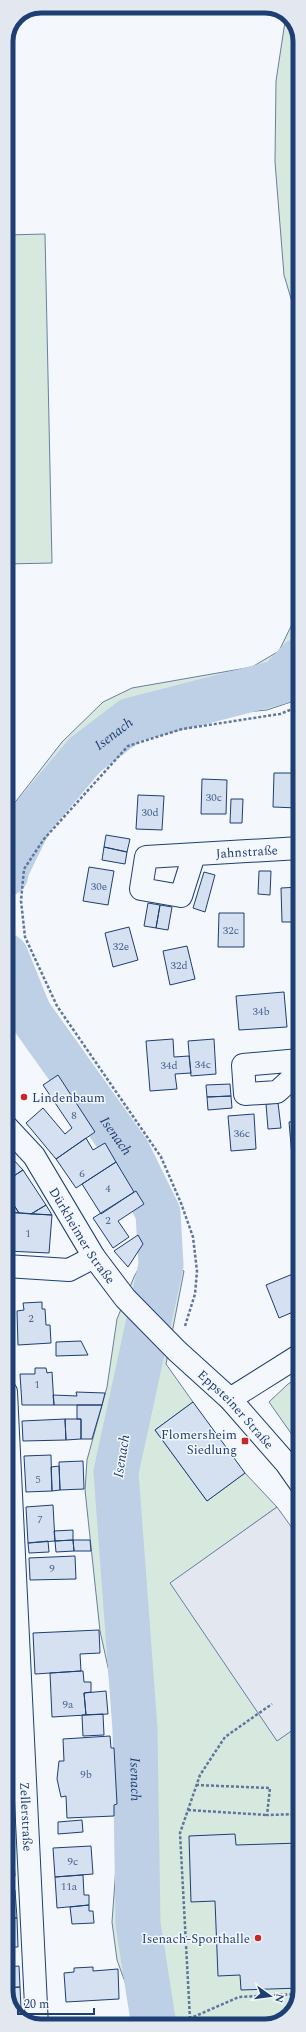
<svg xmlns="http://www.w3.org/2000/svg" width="306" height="2032" viewBox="0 0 306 2032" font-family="Spectral,serif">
  <rect width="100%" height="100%" fill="#f4f7fb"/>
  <!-- green -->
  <path fill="#d7e8df" stroke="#687fa3" d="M286,15l4,1 10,21v292l-16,-54 -9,-113 1,-81z
    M45,234l7,329 -46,1v-329z
    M300,598v101l-33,11 -53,5 -85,17 -43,43 -55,67 -22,43 4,60 57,105 47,64 49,80 12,51 -2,21 8,5 -18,93 27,38 -38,28 52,71 38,-28 32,34 -106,76 106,157 23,-15v266l-9,23 -22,12h-134l-6,-33 -12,-33 -5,-38 12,-165 -2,-26 -22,-100 -15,-141 2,-30 20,-73 10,-68 17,-42 16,-30 -2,-45 -28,-43 -24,-28 -87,-129 -3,-7v-181l56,-72 41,-40 29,-14 120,-21 27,-16 16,-33z
    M300,1377v69l-31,-44 19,-18z"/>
  <!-- parking -->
  <path fill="#e3e8f0" stroke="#687fa3" d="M277,1507l23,32v186l-23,16 -107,-158z"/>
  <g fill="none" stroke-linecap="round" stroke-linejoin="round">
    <!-- river -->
    <g stroke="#bed0e5" stroke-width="45">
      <path id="s1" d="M6,874l1,-6 24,-49 54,-64 46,-35 148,-38 21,-22"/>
      <path id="s2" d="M6,956l23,57 99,139 30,61 3,52 -45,207 19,257 3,195 16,102"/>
    </g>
  </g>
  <!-- building -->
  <path fill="#d5e0f0" stroke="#1d3f73" d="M274,773h25l-1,35 -25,-1z
    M202,779l25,1 -1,34h-25z
    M138,795l26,1 -2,34 -26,-1z
    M231,799h12l-1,24h-12z
    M106,835l24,4 -3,13 -23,-5z
    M104,847l23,5 -2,12 -23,-4z
    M89,867l25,4 -6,34 -25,-4z
    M259,871h12l-1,24 -12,-1z
    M204,872l11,3 -10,37 -12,-4z
    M300,887v35h-18l-1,-34z
    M148,903l12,2 -4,23 -12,-2z
    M160,905l12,2 -4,23 -12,-2z
    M219,913h25v34h-26z
    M129,927l9,33 -25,7 -8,-34z
    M187,946l8,33 -25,6 -7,-34z
    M284,992l3,35 -48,3 -3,-34z
    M293,1025h7v23l-5,1z
    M173,1039l1,18 15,-1 2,17 -16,1 2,15 -27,2 -4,-50z
    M214,1039l2,35 -25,2 -3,-35z
    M58,1075l37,57 -39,27 -30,-36 17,-15 22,26 7,-6 -29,-43z
    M230,1084l1,12 -24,1 -1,-12z
    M231,1096l1,12 -24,2 -1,-13z
    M278,1103l3,25 -13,1 -2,-25z
    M254,1114l2,35 -25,2 -3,-35z
    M300,1121v34l-8,1 -3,-34z
    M86,1138l7,12 12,-7 11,19 -40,26 -20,-29z
    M11,1157l12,13 -17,11v-21z
    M116,1162l18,30 -33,22 -19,-30z
    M23,1170l23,35 -15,9 -12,-1 -13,-20v-12z
    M136,1191l8,13 -26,17 11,16 -16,11 -20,-30z
    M6,1193l13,20 -13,-1z
    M46,1205l6,10 -21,-1z
    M6,1212l46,3 -3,38 -43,-2z
    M138,1235l5,9 -15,23 -14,-16z
    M300,1271v38l-21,9 -13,-33z
    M42,1302v7h3l1,16h4l1,18 -33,2 -1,-34 7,-1 -1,-7z
    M81,1341l7,14 -32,1v-14z
    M35,1368h11l1,5 5,-1 2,33h-32l-2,-31h15z
    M76,1392l29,1 -3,12h-48l-1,-10 24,1z
    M193,1402l52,71 -38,28 -52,-71z
    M77,1405h25l-10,34h-11v-20h-4z
    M65,1419h16v20l-15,1z
    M65,1419l1,21 -43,1 -1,-20z
    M51,1455l1,36 -26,1 -2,-36z
    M83,1461l1,28 -24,1 -1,-28z
    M59,1466l1,24 -8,1 -1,-24z
    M53,1505l2,36 -27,2 -2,-36z
    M73,1530v10l-18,1 -1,-10z
    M73,1540l1,11 -18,1 -1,-11z
    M73,1540h17l1,11h-17z
    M48,1541l1,11 -20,1 -1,-10z
    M75,1556l1,23 -46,1 -1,-22z
    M99,1630l1,23 -20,1 1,17 -46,3 -2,-41z
    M81,1671h2l1,11h7v10l-7,1 2,22 -34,2 -2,-44z
    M106,1691l2,23 -22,1 -2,-22z
    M103,1714l1,21 -21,1 -1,-21z
    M110,1736l1,12h3l3,56 -3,1v11l-47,2 -1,-22 -5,1 -4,-18 2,-18h5l-1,-22z
    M6,1768h3l2,29h-5z
    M6,1797h5l1,26 -6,1z
    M82,1820l1,12 -25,2v-12z
    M235,1834l1,11 64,-2v145l-59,2 -1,-15 -22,1 -3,-75 -24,1 -2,-66z
    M91,1846l2,28 -38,3 -2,-29z
    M6,1848h7l2,28h-9z
    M83,1875l1,20h5v10l-32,3 -2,-31z
    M6,1890h9l2,28h-11z
    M89,1905v6h4l1,12 -22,1 -2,-17z
    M6,1918h11l1,29h-12z
    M19,1966l1,21 -14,1v-21z
    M93,1967v4l25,-2 1,30 -53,3 -2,-29 10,-1v-4z
    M20,1987l1,21h-8l-7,-13v-7z"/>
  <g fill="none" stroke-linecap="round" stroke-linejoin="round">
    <defs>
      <g id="minor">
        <path id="s3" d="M194,855l-13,41 -40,-7 5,-32 154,-9"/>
        <path d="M300,1060l-57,5 2,29 32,-2 23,-21"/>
        <path d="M6,1266l63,4 25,-13"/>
        <path id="s4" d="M6,1392l31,634"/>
        <path d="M230,1399l70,-44"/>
      </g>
      <g id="major">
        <path id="s5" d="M6,1126l28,30 60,101 31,41 52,53 53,48 56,64 14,20"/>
      </g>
    </defs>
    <!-- minor casing -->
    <use href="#minor" stroke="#1d3f73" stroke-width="24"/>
    <!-- major casing -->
    <use href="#major" stroke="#1d3f73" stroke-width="24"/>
    <!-- path -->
    <path stroke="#5e769c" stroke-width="2.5" stroke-dasharray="3 2" stroke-linecap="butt" d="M185,1326l10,-32 2,-23 -4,-34 -12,-34 -20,-46 -104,-151 -32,-69 -4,-36 3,-32 20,-30 84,-93 54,-17 98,-15 20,-8
      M297,1386l3,5
      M300,1403l-5,2 5,8
      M196,1785l74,3 -3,27 33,-1
      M188,1810l79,5
      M190,2019l-10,-186 20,-58 25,-38 47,-33
      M165,2026l17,-4 57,-25 60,-3"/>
    <!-- minor -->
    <use href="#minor" stroke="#f4f7fb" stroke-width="22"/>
    <!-- major -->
    <use href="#major" stroke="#f4f7fb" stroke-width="22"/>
  </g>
  <!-- markers -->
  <g fill="#c62828" stroke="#f4f7fb" stroke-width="1.5">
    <circle cx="24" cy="1097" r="4"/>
    <rect x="241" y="1437" width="8" height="8" rx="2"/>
    <circle cx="258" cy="1938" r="4"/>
  </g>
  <g text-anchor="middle" stroke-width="3" stroke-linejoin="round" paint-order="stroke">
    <!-- number labels -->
    <g font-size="11" fill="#4b6792">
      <text x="214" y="801">30c</text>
      <text x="150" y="816">30d</text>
      <text x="99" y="890">30e</text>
      <text x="231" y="934">32c</text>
      <text x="121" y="950">32e</text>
      <text x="179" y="969">32d</text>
      <text x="261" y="1015">34b</text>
      <text x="203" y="1068">34c</text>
      <text x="169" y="1069">34d</text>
      <text x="74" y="1119">8</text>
      <text x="242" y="1137">36c</text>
      <text x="82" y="1177">6</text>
      <text x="108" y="1192">4</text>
      <text x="108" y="1224">2</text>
      <text x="28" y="1237">1</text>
      <text x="31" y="1322">2</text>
      <text x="37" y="1388">1</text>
      <text x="38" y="1483">5</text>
      <text x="40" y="1523">7</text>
      <text x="52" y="1572">9</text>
      <text x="68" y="1708">9a</text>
      <text x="86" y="1778">9b</text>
      <text x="73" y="1865">9c</text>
      <text x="69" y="1890">11a</text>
    </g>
    <!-- street labels -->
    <g font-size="13" fill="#1d3f73" stroke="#f4f7fb">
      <text dy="5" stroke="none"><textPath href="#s3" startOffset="217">Jahnstraße</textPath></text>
      <text dy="5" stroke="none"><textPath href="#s5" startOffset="134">Dürkheimer Straße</textPath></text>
      <text dy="5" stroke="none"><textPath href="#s5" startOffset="367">Eppsteiner Straße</textPath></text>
      <text dy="5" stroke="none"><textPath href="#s4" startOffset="425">Zellerstraße</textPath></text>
    </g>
    <!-- poi labels -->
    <g font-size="13" fill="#1d3f73" stroke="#f4f7fb" text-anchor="end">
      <text x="32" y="1102" text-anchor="start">Lindenbaum</text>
      <text x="237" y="1439">Flomersheim<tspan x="237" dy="15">Siedlung</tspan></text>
      <text x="250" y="1943">Isenach-Sporthalle</text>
    </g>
    <!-- water labels -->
    <g font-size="14" font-style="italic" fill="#1d3f73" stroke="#f4f7fb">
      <text dy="5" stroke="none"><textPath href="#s1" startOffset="180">Isenach</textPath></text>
      <text dy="5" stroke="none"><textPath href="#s2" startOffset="212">Isenach</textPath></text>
      <text transform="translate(121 1456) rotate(-81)" y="5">Isenach</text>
      <text dy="5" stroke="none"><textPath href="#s2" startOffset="872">Isenach</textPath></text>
    </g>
  </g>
  <!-- crop -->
  <path d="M0 0H306V2032H0ZM41 13H265A28 28 0 0 1 293 41V1991A28 28 0 0 1 265 2019H41A28 28 0 0 1 13 1991V41A28 28 0 0 1 41 13Z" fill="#e3e8f0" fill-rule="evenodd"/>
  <path fill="none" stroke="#1d3f73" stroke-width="5" d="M41 13H265A28 28 0 0 1 293 41V1991A28 28 0 0 1 265 2019H41A28 28 0 0 1 13 1991V41A28 28 0 0 1 41 13Z"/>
  <!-- north arrow -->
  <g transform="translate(270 1996) rotate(104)" stroke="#f4f7fb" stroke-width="3" paint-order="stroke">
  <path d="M0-3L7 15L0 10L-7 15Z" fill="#1d3f73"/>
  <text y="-6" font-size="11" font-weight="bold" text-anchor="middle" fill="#1d3f73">N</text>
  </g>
  <!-- scale -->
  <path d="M18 2008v6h76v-6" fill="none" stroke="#1d3f73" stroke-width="2"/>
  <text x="24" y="2008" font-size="12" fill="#1d3f73" stroke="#f4f7fb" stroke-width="3" paint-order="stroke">20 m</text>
</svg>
